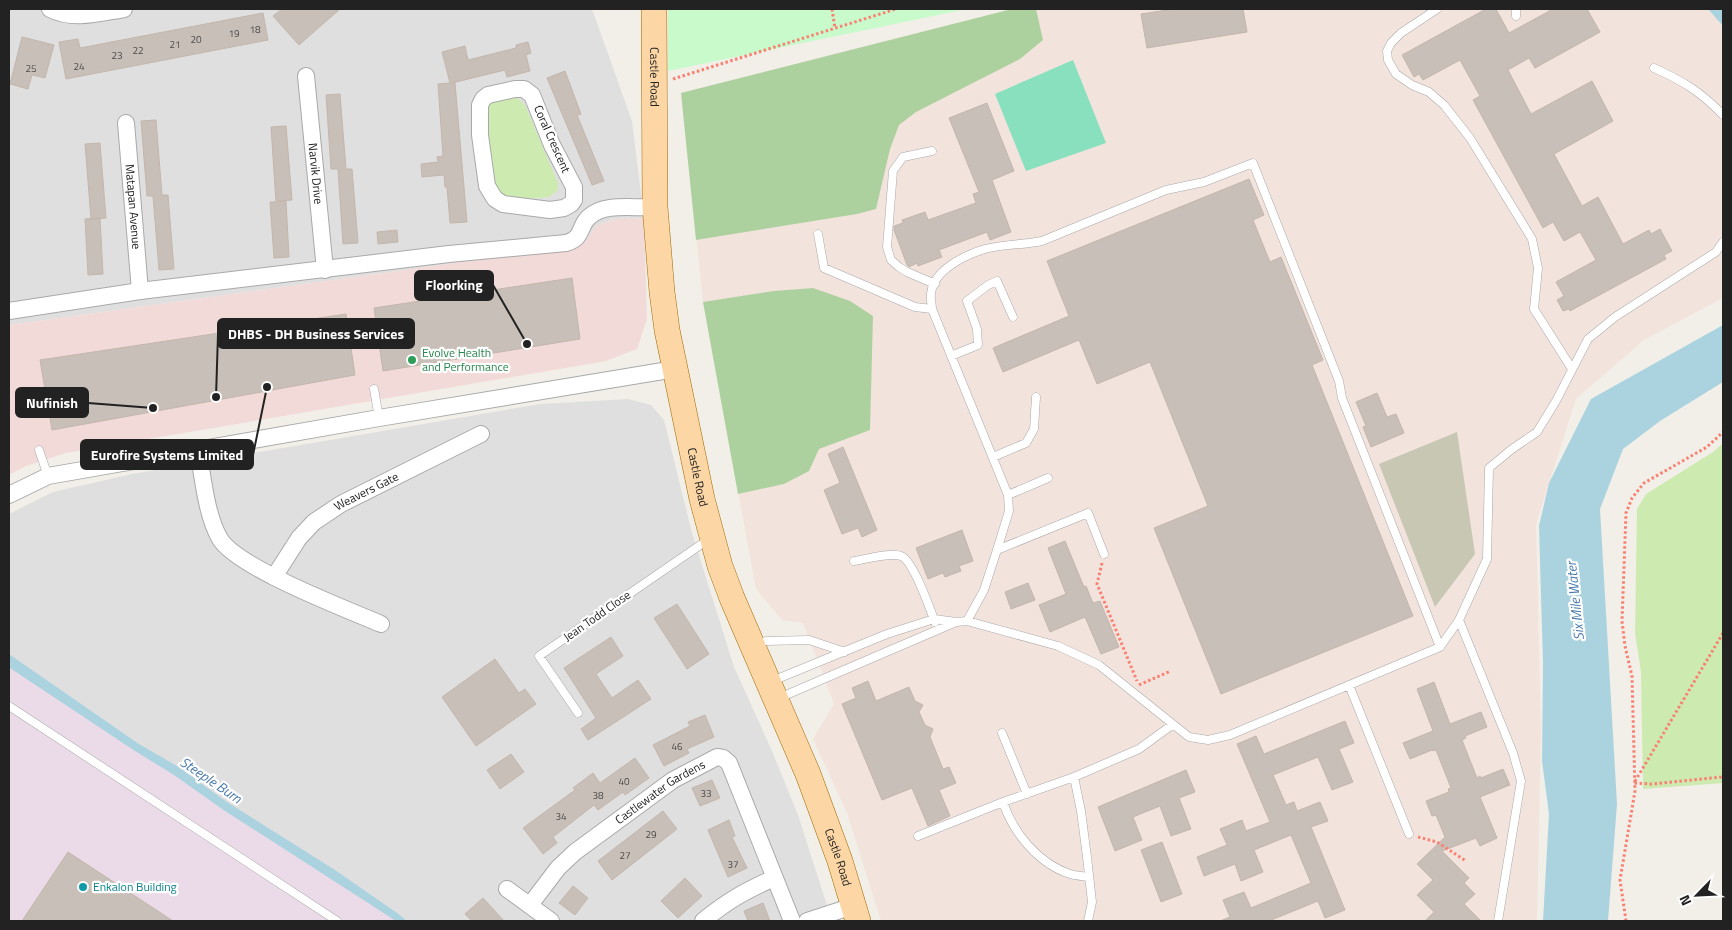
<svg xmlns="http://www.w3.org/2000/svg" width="1732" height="930" viewBox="0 0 1732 930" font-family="'Titillium Web',sans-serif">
  <rect width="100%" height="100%" fill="#f2efe9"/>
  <!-- residential -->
  <path fill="#e0dfdf" d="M9,9h583l40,112 12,97 -28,1 -20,7 -11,17 -15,7 -72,7 -489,68z
    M628,399l23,6 13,15 28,113 42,134 38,84 26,64 34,106h-425l-180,-119 -51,-36 -37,-22 -130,-90v-140l44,-22 79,-18 408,-70z"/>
  <!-- commercial -->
  <path fill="#f2dad9" d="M644,218l3,101 -10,30 -31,12 -540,92 -40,13 -17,9v-150l489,-68 72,-7 15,-7 11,-17 20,-7z"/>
  <!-- industrial -->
  <path fill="#ebdbe8" d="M9,654l130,90 38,22 50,36 108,68 62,43 10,8h-398z"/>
  <!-- military -->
  <path fill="#f3e3dd" d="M1012,9h701l10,20v269l-79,42 -68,59 -40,125 5,205 -4,192h-656l-34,-108 -34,-74 21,-35 -9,-24 -22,-57 -21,-3 -26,-31 -53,-287 -22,-209z"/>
  <!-- construction -->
  <path fill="#c7c7b4" d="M1457,432l18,122 -40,53 -56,-143z"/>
  <!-- grass -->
  <path fill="#cdebb0" d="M508,98h9l8,7 33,78v7l-9,7 -12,1 -29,1 -12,-5 -12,-77 3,-12z
    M1723,443v340l-80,6 -2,-117 -6,-39 2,-124 9,-15 67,-42z"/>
  <!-- forest -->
  <path fill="#add19e" d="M1012,9h24l7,31 -23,19 -104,53 -17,13 -9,24 -14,60 -19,5 -161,26 -15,-147z
    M813,288l37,13 23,15 -3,114 -51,19 -10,22 -25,13 -46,10 -35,-192 71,-11z"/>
  <!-- park -->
  <path fill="#c8facc" d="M668,9h299l-299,62z"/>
  <!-- pitch -->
  <path fill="#88e0be" d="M1073,60l33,83 -80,28 -31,-77z"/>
  <!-- water -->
  <path fill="#aad3df" d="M1708,9h15v17z
    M1723,325v57l-63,39 -37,28 -23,60 17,295 -9,117h-65l6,-107 -7,-53 1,-97 -4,-138 10,-43 42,-84z
    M9,654l130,90 38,22 50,36 108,68 62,43 10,8h-11l-174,-112 -48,-34 -39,-24 -125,-83z"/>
  <!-- building -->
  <path fill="#c7bfb8" stroke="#c4b6ab" d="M282,9h58l-41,36 -26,-29z
    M1174,9h69l4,23 -100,16 -6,-34z
    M1486,9h10l13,24 44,-24h34l13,23 -65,36 -6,-10 -21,12 23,44 61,-33 21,40 -59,33 28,52 16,-9 25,47 26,-14 2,4 9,-5 12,22 -8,4 2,4 -96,52 -1,-2 -6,2 -6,-11 7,-4 -8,-14 40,-22 -16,-28 -16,9 -11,-19 -10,6 -70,-128 7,-4 -20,-36 -37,20 -4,-6 -5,3 -12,-22z
    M263,13l5,27 -202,39 -7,-37 19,-3 2,9z
    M22,37l32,8 -9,33 -13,-3 -4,14 -18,-5z
    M528,42l3,11 -5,2 4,16 -23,6 -2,-7 -53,13h3l12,139 -17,1 -3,-36h-2l-1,-12 -22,2 -1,-13 17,-2 -1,-5 6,-1 -5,-72 12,-1 -8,-31 23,-6 3,14 48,-12v-3z
    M565,71l16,43 -4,1 27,66 -12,4 -45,-107z
    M340,94l6,75h6l6,74 -15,1 -5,-75h-7l-5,-74z
    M987,103l27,68 -22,9 19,52 -21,8 -3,-8 -48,18 3,7 -24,9 -1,-3 -8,4 -2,-2 -13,-35v-4l9,-3 -1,-3 23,-8 3,8 48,-17 -3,-9 6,-2 -30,-74z
    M156,120l6,75h6l6,74 -15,1 -6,-74h-6l-6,-75z
    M286,126l6,74 -14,1h8l3,56 -15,1 -4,-56h6l-5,-75z
    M100,143l6,75 -15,1 -6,-75z
    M1249,179l15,36 -11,5 17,42 11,-5 42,103 -11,5 101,251 -192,78 -67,-166 54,-22 -58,-144 -53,22 -18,-44 -76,32 -10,-24 76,-32 -22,-55z
    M100,218l3,56 -15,1 -3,-56z
    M397,230l1,12 -20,2 -1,-12z
    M572,278l8,61 -197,32 -9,-63z
    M346,314l9,61 -303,55 -12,-70z
    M1377,393l10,24 9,-3 8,19 -33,14 -8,-20 3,-1 -10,-24z
    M843,447l34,83 -15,7 -4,-9 -16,6 -18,-44 16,-7 -12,-29z
    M962,530l11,31 -14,5 2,5 -16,6 -2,-4 -15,6 -12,-31z
    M1065,541l19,46 2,-1 7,17 7,-2 19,46 -18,7 -16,-37 -35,15 -11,-27 27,-11 -18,-46z
    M1028,583l7,17 -24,9 -6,-17z
    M677,604l32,50 -22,15 -33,-51z
    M611,637l12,19 -27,18 16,24 26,-18 13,19 -63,41 -7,-11 15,-11 -32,-50z
    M495,659l24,34 6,-4 11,15 -60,42 -34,-49z
    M868,681l8,20 33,-14 6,14 8,4 -4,7 6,13 8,4 -3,8 13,32 6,-2 7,16 -17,7 11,26 -22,10 -16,-38 -30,12 -40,-96 14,-6 -4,-10z
    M1434,682l16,42 31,-12 6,15 -22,9 1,2 -4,2 15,38 3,-2 1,2 22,-9 7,16 -30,12 17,41 -17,8 -4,-8 -34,13 27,27 -5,5 11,11 -11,10 17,17h-56l9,-9 -17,-17 16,-15 -16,-16 28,-27 -9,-22 -4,1 -6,-15 23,-9 -1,-3 3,-1 -15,-38 -3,1 -1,-1 -22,9 -7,-16 30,-12 -16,-42z
    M705,715l9,22 -27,12 2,4 -25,13 -11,-21 37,-19 -2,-4z
    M1345,721l9,22 -15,6 14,33 -21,8 -14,-33 -45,18 13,30 8,-3 3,9 23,-9 8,19 -17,6 34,83 -20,8 -7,-17 -49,20h-49l10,-4 -7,-17 21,-8 7,16 60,-25 -20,-48 -37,15 9,22 -22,9 -6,-17 -31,12 -7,-19 30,-12 -7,-16 22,-9 4,11 24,-9 -33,-78 19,-8 8,18z
    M511,754l13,18 -24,17 -13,-19z
    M635,758l14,20 -24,17 -2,-3 -25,18 -4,-5 -41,32 4,6 -14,11 -20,-26 52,-38 -2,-2 20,-15 7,10z
    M1186,770l9,22 -16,6 12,31 -20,7 -11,-30 -27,11 9,23 -27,11 -17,-44z
    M712,780l8,18 -20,8 -8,-18z
    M663,811l14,18 -65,51 -14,-19z
    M729,820l6,16 -3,1 15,31 -19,9 -20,-47z
    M1162,842l20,52 -21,8 -20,-52z
    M68,852l105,69h-151z
    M685,878l17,18 -24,22 -17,-17z
    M573,886l15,12 -13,17 -16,-12z
    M483,898l21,23h-32l-7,-7z
    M763,903l7,18h-22l-4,-10z"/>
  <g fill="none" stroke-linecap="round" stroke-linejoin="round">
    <defs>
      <path id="lane" d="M1437,9l-36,24 -10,10 -4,8 1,9 8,14 16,11 17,7 15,13 26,33 62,101 6,29 -4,41 38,60
        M1516,16v-7
        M1654,68c29,13 47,24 69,47
        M932,151l-29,6 -10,14 -6,76 4,13 8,7 8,5 28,12
        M818,234l6,34 91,39 17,2
        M951,356l27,-11 -1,-16 -10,-28 21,-16 9,-4 16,36
        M374,389l5,29
        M39,450l9,26
        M993,457l33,-14 8,-14 2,-32
        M1008,495l40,-17
        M997,550l91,-37 16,41
        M854,561c12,-2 37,-9 47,-5 12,4 29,53 34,66
        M1459,620l54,133 8,28 -23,140
        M967,621l17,-31 13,-40 12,-39 -1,-16 -76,-186c0,-5 -2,-10 -1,-15 2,-24 34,-39 54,-45 18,-5 38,-4 57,-8l124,-51 38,-8 49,-19 86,218 3,17 98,249
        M756,644l10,-3 43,-1 36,12
        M772,681l115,-47 47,-15 22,3 11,-1 91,25 41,19 90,72 19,3 22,-5 210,-88 19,-27 28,-61 2,-91 23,-19 25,-17 19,-31 32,-62 27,-22 101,-65 7,-10
        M1349,685l60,149
        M779,698l177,-76
        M9,706l328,215
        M578,713l-39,-57 170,-117
        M1002,733l25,61
        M1074,777l7,34 6,46 5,45 -4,19
        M1003,802c10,31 36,62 67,72 6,2 13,2 19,3
        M918,836l85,-34 71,-25 65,-28 33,-24"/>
      <g id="street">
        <path d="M50,9c24,12 49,4 74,0"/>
        <path id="s1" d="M306,76l19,194"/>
        <path d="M515,89h9l8,6 20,50 22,42v13l-3,4 -7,4 -14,2 -47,-6 -8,-5 -8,-13 -7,-51v-30l3,-6 5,-4z"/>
        <path id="s2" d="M126,123l14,168"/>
        <path d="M9,311l131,-20 309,-37 117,-11c18,-5 12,-16 23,-26 16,-15 46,-8 66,-10"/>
        <path d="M198,450c5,27 8,65 22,89 18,29 126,70 161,85"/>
        <path d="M9,495l39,-19 331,-58 296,-49"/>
        <path id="s3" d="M274,577l25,-39 15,-16 27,-18 140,-70"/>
        <path d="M507,889l44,32"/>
        <path id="s4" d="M530,905l28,-37 17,-16 98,-72 44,-23 6,1 6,5 63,158"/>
        <path d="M703,921c24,-20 42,-30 71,-43"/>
        <path d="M807,921l46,-15"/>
      </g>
      <g id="primary">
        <path id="s5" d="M654,9l1,198 7,85 5,38 35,169 18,67 12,32 76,176 32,87 18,60"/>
      </g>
    </defs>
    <!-- lane casing -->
    <use href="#lane" stroke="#a9a9a9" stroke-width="9"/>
    <!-- street casing -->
    <use href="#street" stroke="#a9a9a9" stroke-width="18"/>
    <!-- primary casing -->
    <use href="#primary" stroke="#a06b00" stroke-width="26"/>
    <!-- path -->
    <path stroke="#fa8072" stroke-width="3" stroke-dasharray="2.5 2.5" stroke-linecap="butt" d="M832,9l3,19
      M673,79l223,-70
      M1102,563l-5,21 40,97
      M1723,633l-89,150 17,1 72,-7
      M1139,685l32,-14
      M1418,837l19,5 29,19
      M1626,921l-6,-41 15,-89 -3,-115 -7,-30 -3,-25 4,-108 6,-15 12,-15 63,-36 16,-15"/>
    <!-- lane -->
    <use href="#lane" stroke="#fff" stroke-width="8"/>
    <!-- street -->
    <use href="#street" stroke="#fff" stroke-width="16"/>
    <!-- primary -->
    <use href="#primary" stroke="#fcd6a4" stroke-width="25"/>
  </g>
  <!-- markers -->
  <circle fill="#2e9e5b" stroke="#fff" stroke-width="2" cx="412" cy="360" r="5"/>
  <circle fill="#0f9aa8" stroke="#fff" stroke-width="2" cx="83" cy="887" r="5"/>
  <g text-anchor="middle" stroke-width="4.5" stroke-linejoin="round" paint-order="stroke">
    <!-- number labels -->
    <g font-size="10" fill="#4b4948">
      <text x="255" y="33">18</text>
      <text x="234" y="37">19</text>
      <text x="196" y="43">20</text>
      <text x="175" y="48">21</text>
      <text x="138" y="54">22</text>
      <text x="117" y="59">23</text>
      <text x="79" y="70">24</text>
      <text x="31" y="72">25</text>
      <text x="677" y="750">46</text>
      <text x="624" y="785">40</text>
      <text x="706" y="797">33</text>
      <text x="598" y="799">38</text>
      <text x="561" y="820">34</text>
      <text x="651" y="838">29</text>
      <text x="625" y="859">27</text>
      <text x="733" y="868">37</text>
    </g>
    <!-- street labels -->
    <g font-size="12" fill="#222" stroke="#fff">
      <text dy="4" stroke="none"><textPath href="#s5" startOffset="68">Castle Road</textPath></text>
      <text transform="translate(552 139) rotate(66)" y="4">Coral Crescent</text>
      <text dy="4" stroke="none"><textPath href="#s1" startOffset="98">Narvik Drive</textPath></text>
      <text dy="4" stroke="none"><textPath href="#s2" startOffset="84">Matapan Avenue</textPath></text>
      <text dy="4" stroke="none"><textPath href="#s5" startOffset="472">Castle Road</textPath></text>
      <text dy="4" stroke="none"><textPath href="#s3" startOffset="129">Weavers Gate</textPath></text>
      <text transform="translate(597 616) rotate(-35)" y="4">Jean Todd Close</text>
      <text dy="4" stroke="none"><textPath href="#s4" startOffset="174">Castlewater Gardens</textPath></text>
      <text dy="4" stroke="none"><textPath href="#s5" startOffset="878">Castle Road</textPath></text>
    </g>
    <!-- leisure labels -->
    <g font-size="12" fill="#27864d" stroke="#fff" text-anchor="start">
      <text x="422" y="357">Evolve Health<tspan x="422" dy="14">and Performance</tspan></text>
    </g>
    <!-- culture labels -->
    <g font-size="12" fill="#0d838f" stroke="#fff" text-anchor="start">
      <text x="93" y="891">Enkalon Building</text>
    </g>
    <!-- water labels -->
    <g font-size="14" font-style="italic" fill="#4a7aab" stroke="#fff">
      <text transform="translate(1575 601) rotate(-96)" y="5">Six Mile Water</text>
      <text transform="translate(211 780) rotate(34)" y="5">Steeple Burn</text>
    </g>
  </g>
  <!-- callouts -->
  <path fill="none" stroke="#222" stroke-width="2" d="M527 344L493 285M216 397L218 334M153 408L88 403M267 387L253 455"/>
  <g fill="#222" stroke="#fff" stroke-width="2">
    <circle cx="527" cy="344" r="5"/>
    <circle cx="216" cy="397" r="5"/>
    <circle cx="153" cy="408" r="5"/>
    <circle cx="267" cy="387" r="5"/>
  </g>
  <g fill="#222" stroke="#222" stroke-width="2">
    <rect x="415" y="271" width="78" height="29" rx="5"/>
    <rect x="218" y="319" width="196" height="29" rx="5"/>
    <rect x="16" y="388" width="72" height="29" rx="5"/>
    <rect x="81" y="440" width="172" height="29" rx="5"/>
  </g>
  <g font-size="14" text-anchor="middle" font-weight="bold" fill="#fff">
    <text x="454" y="290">Floorking</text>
    <text x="316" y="339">DHBS - DH Business Services</text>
    <text x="52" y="408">Nufinish</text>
    <text x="167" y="460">Eurofire Systems Limited</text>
  </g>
  <!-- border -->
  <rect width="1732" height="930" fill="none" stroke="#222222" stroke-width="20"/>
  <!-- north arrow -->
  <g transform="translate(1697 895) rotate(246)" stroke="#ffffff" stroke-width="4" paint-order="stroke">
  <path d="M0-4L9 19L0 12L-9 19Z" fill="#222222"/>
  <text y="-8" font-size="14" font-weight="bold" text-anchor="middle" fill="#222222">N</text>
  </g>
</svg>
